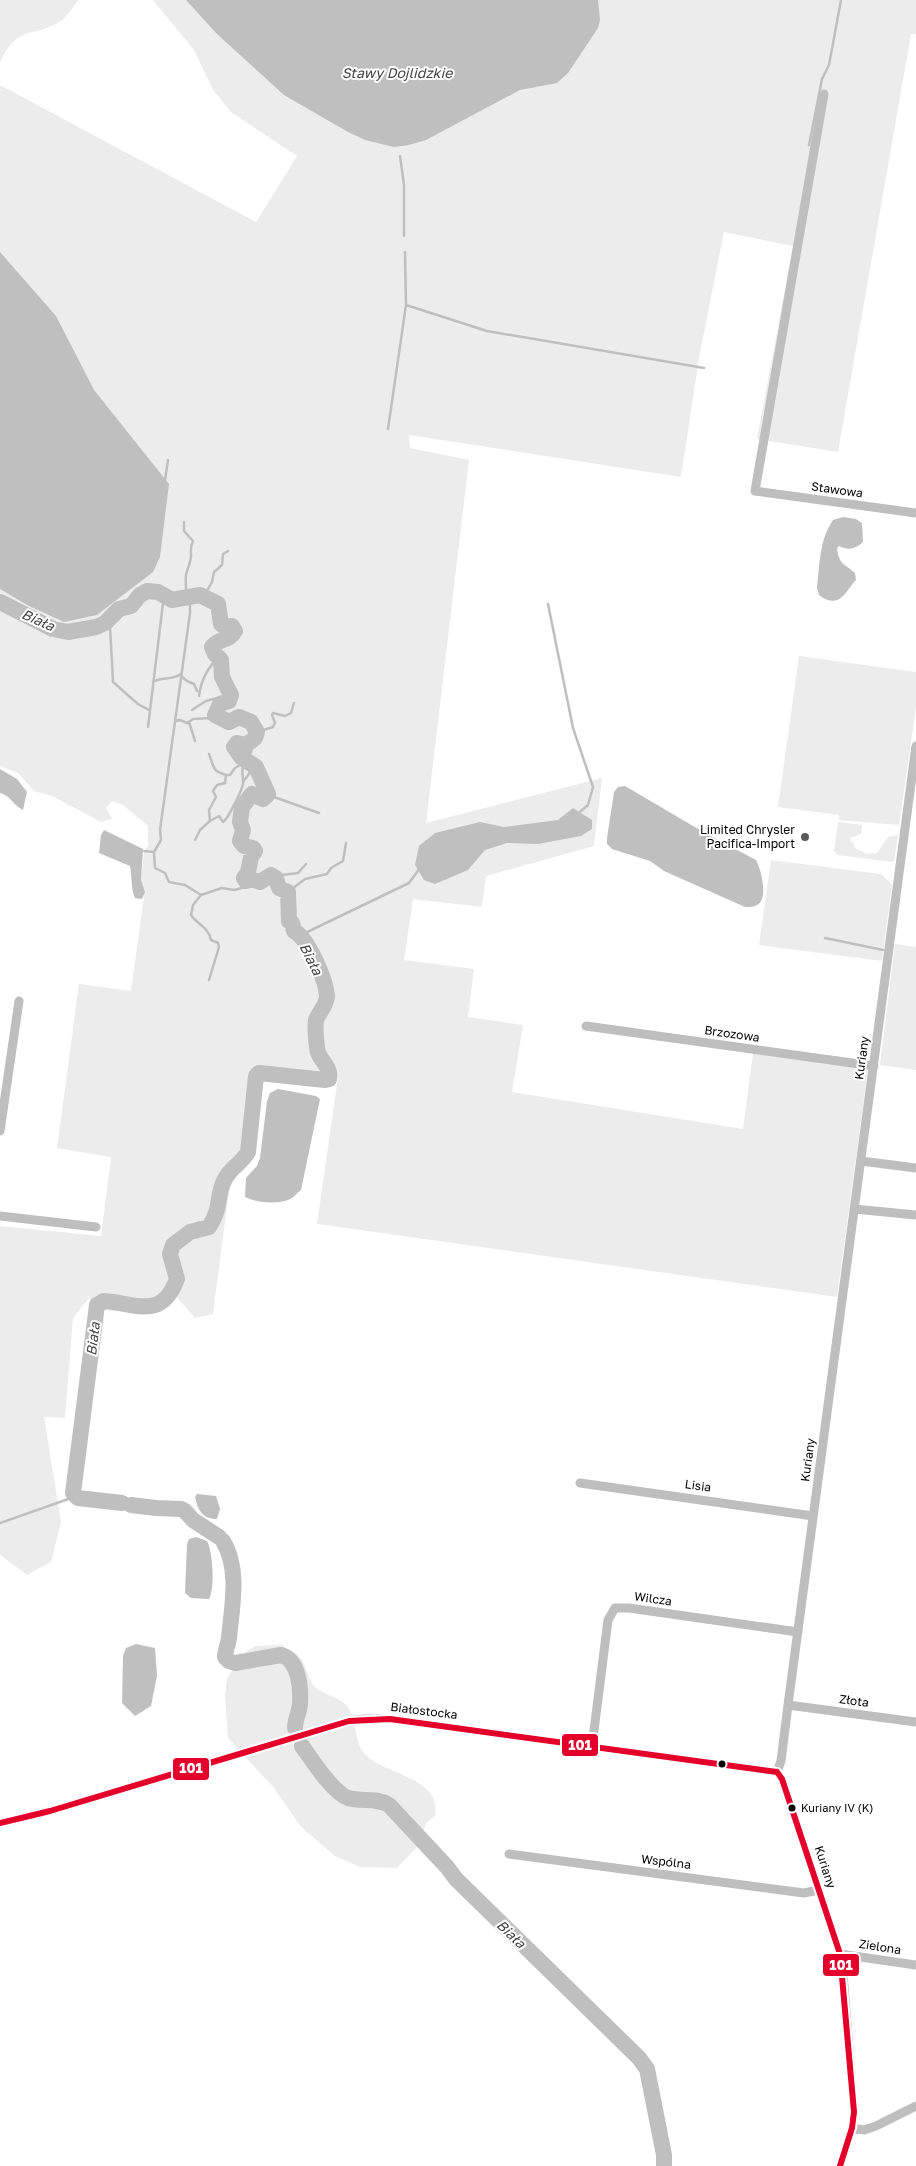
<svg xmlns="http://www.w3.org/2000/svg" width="916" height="2166" viewBox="0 0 916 2166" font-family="'Golos Text',sans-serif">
  <rect width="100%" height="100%" fill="#fff"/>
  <!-- green -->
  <path fill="#ececec" d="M0,0h78c-5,7 -10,16 -17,21 -26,17 -45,3 -61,42z
    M153,0h763v34h-5l-73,418 -81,-13 36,-193 -69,-14 -25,126 -18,119 -272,-42 1,13 59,12 -43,363 176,-45 -8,68 -108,30 -4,31 -69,-8 -9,61 70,9 -6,48 55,8 -11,67 231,37 10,-76 115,16 -31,228 -520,-73 21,-147 -2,-10 -11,-15 -1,10 5,6v11l-4,1 -66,-7 2,5 -10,79 -21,26 -17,131 -18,4 -21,-24 -13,18 -12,2 -47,-4 -13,-12 -16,20 -8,100 -21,-1 17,105 -10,40 -24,13 -27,-20v-329l101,10 10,-79 -54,-9 22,-164 52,7 13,-94 -3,-17 3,-29 4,-5v-20l-25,-21 -11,-4 -6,7 6,11 -11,3 -49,-26 -18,-5 -16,-18 -18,-7v-681l256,137 41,-66 -66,-44 -18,-22 -19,-40z
    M799,656l117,16v35l-17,118 -60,-5v-5l-61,-8z
    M838,822l24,3 -1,9 -10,4 -1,3 3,1 2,6 12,6 10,-1 11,-16 10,-2 -4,26 -2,1 -55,-7 -3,-4z
    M771,860l110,14 11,10 -10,77 -123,-16z
    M895,944l21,3v123l-36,-5z
    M282,1645c4,4 13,6 16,10 8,7 9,22 16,31 8,9 25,10 33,20 11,14 6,36 19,49 21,21 76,22 69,61l-8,6 -10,25 -20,21 -37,-1 -25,-11 -34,-29 -27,-39 -46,-50 -3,-42 2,-18 20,-27 8,-5z"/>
  <!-- water -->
  <path fill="#bfbfbf" d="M186,0h412l2,20 -2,8 -30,45 -11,10 -37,7 -94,50 -17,5 -15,2 -29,-7 -17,-8 -64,-37 -67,-61z
    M0,252l56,64 38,74 75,94 -9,73 -7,15 -56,43 -33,7 -35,-16 -29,-17z
    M843,517l13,2 6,4 1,19c-8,7 -14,9 -24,4l-2,2c2,17 7,15 18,25l1,7c-12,13 -17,30 -37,15l-2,-7c3,-24 2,-47 16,-68z
    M143,588h11c5,6 15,4 18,12l-26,-5c-12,8 -11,24 -31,13l2,-6 6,3 3,-1z
    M0,769l17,10 10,13 -4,18c-9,-4 -13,-15 -23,-17z
    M625,786l80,47 51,27c5,9 13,39 1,45 -3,2 -8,2 -12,2l-81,-36 -14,-10 -38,-12 -5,-5v-6l7,-46 4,-5z
    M573,808l19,12v9l-11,7 -43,8 -31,-1 -22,7 -17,20 -33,14 -11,-4 -9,-15 4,-19 16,-13 45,-11 24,5 54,-7z
    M104,830l39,19 -2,31 4,12 -3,7 -7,-1c-4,-7 -3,-22 -5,-32l-31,-13 2,-18z
    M278,1089l38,7 4,3 -19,91c-3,2 -6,6 -9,8 -11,7 -35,5 -47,-1l1,-19 11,-12 3,-8 7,-57 3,-8z
    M197,1494l19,2 4,13 -3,10c-15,0 -19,-9 -22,-22z
    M196,1537l11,4c6,11 8,48 2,58l-18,-1 -6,-5 2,-49 2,-5z
    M136,1644l19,4 2,28 -6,30 -16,10 -13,-13 1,-47 3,-8z"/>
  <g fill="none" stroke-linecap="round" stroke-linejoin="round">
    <!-- stream -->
    <path stroke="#bfbfbf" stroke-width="2.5" d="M809,145l13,-66 7,-14 12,-65
      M400,156l4,29v51
      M405,252l1,53 81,26 217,37
      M388,429l18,-124
      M165,480l3,-20
      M184,522v9l9,10c-3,6 -2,9 -2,15 0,6 -4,13 -5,19 -1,9 1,16 0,24l4,7v7l-30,217 1,10 -7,12 1,16 10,5 4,9 16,3 16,10 21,-7 12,2 12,-3 1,-6
      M204,596l8,-14 2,-10 8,-7 1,-11 5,-3
      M548,604l25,124 20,59 -5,18 -8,7
      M106,622l4,4 3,56 25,22 11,6
      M181,676l6,5 7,3 3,7
      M153,682c8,-6 18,-1 28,-8
      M199,696c2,-16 8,-28 20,-39
      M192,710l14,-9 15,-4 8,-6
      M176,721l4,-1 7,3 6,-4 20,-1 2,-4
      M189,722l6,19
      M148,727l16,-132
      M257,732l16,-5 2,-4 -3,-8 1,-2 12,3 6,-3 3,-10
      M209,754c5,13 3,17 17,21
      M243,782l6,-8 1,-10
      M266,790l5,1 1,5 2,1 45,16
      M210,821l9,-5 4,6c5,-3 19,-32 20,-38 1,-7 -3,-13 1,-19
      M195,840l5,-10 10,-9 -1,-11 7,-13 -3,-6 4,-6 8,-2 1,-8h4l5,-7 12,-7 -1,-4 5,-5 2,-13
      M144,851l10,1
      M276,878l6,-3 16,-2 8,-9
      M288,892l17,-13 22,-5 4,-6 12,-7 3,-18
      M201,895l-8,10 -2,10c6,9 18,13 20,25l7,3 1,4 -10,33
      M301,935l108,-52 11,-15
      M825,938l58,12
      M0,1523l74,-26"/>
    <!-- river -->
    <path stroke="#bfbfbf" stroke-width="16" d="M0,602l53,27 15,3 28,-5 9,-4 14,-14 12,-3 9,-11 7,-4 11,1 14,8 28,-5 18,9 3,20 4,3 7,-1 3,5c-6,11 -17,7 -23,16l3,7 6,6 1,17 9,18 -2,6 -9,3 -5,11 14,7 10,-5 12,5 6,10 -2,6 -9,7 -9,-2 -3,4 7,10 15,10 12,27 -5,5 -11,-5 -10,13 -2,15 3,8 -3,11 4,5 9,2 2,3 -4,6 -3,15 -4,6 2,3 6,-2 8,3 11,-7 5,3 3,10 9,4 1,29 3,2 2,8c14,7 32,49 33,65 0,9 -8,16 -11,24 -1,5 0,21 1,27 0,13 15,18 12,32l-4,1 -66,-7 -3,3 -8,76c-6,11 -18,16 -23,27 -9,16 -3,29 -16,48l-19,5 -17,13 -3,9 7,25c-16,42 -40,24 -73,22l-7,4 -24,188 5,5 44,5
      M131,1505l25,3 25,1 4,2 8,9 26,17
      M223,1541c17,28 9,65 6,97 -1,7 -4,13 -4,19l4,4 6,2 46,-8c18,5 20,33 19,49 -1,9 -5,16 -5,24
      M302,1746c10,14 31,47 46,52 14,4 28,-1 41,7l58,62 9,12 183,179 8,11 17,86v11"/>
    <!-- minor -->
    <path stroke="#bebebe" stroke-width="9" d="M824,94l-69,397 161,22
      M586,1026l288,40
      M0,1131l19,-130
      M861,1161l55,7
      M854,1209l62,6
      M0,1216l96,11
      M580,1483l233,33
      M788,1705l128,17
      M592,1746l16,-126 7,-12h14l169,24
      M777,1772l4,-11 7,-56 128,-959
      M777,1772l5,7 58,175 3,19 11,139 -2,16 -12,38
      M0,1823l50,-12 299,-90 15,-2h26l387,53
      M509,1854l295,39 15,-3
      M840,1954l76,11
      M852,2128l12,2 12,-4 40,-20"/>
    <defs>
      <path id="bus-1" d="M777,1772l5,7 58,175 14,158 -2,16 -12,38
        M0,1823l50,-12 299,-90 41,-2 387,53"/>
    </defs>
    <!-- bus-1 casing -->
    <use href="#bus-1" stroke="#fff" stroke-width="10"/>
    <!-- bus-1 -->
    <use href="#bus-1" stroke="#e4002b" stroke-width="6"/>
  </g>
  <!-- markers -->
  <circle fill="#595959" stroke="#fff" stroke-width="2" cx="805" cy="837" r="5"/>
  <g fill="#000" stroke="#fff" stroke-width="2">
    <circle cx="722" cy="1764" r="4.5"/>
    <circle cx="792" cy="1808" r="4.5"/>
  </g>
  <g text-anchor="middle" stroke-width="4" stroke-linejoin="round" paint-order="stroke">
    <!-- bus labels -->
    <g font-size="11" fill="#000" stroke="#fff" text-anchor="start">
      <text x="801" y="1812">Kuriany IV (K)</text>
    </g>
    <!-- street labels -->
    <g font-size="12" fill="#000" stroke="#fff">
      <text transform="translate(837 490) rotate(8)" y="4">Stawowa</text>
      <text transform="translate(732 1034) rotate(8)" y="4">Brzozowa</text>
      <text transform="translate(862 1058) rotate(-82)" y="4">Kuriany</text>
      <text transform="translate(808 1460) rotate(-82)" y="4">Kuriany</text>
      <text transform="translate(698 1486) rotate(8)" y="4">Lisia</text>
      <text transform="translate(653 1599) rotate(8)" y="4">Wilcza</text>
      <text transform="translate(854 1701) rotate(8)" y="4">Złota</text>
      <text transform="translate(424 1711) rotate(7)" y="4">Białostocka</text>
      <text transform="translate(666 1862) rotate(7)" y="4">Wspólna</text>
      <text transform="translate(825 1867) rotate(72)" y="4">Kuriany</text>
      <text transform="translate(880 1947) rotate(9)" y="4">Zielona</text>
    </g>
    <!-- poi labels -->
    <g font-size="12" fill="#000" stroke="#fff" text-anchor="end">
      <text x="795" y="834">Limited Chrysler<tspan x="795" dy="14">Pacifica-Import</tspan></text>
    </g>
    <!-- water labels -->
    <g font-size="14" font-style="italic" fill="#444" stroke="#fff">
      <text x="397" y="78">Stawy Dojlidzkie</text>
      <text transform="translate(38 620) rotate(24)" y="5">Biała</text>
      <text transform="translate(311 959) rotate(63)" y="5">Biała</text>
      <text transform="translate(93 1339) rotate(-83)" y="5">Biała</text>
      <text transform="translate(511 1934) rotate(44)" y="5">Biała</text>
    </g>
  </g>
  <g stroke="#fff" stroke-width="2">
    <rect x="561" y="1733" width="38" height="24" rx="5" fill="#e4002b"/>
    <rect x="172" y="1757" width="38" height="24" rx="5" fill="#e4002b"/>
    <rect x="822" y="1953" width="38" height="24" rx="5" fill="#e4002b"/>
  </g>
  <g font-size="14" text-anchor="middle" font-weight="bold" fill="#fff">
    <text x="580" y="1750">101</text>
    <text x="191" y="1773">101</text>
    <text x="841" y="1970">101</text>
  </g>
</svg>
